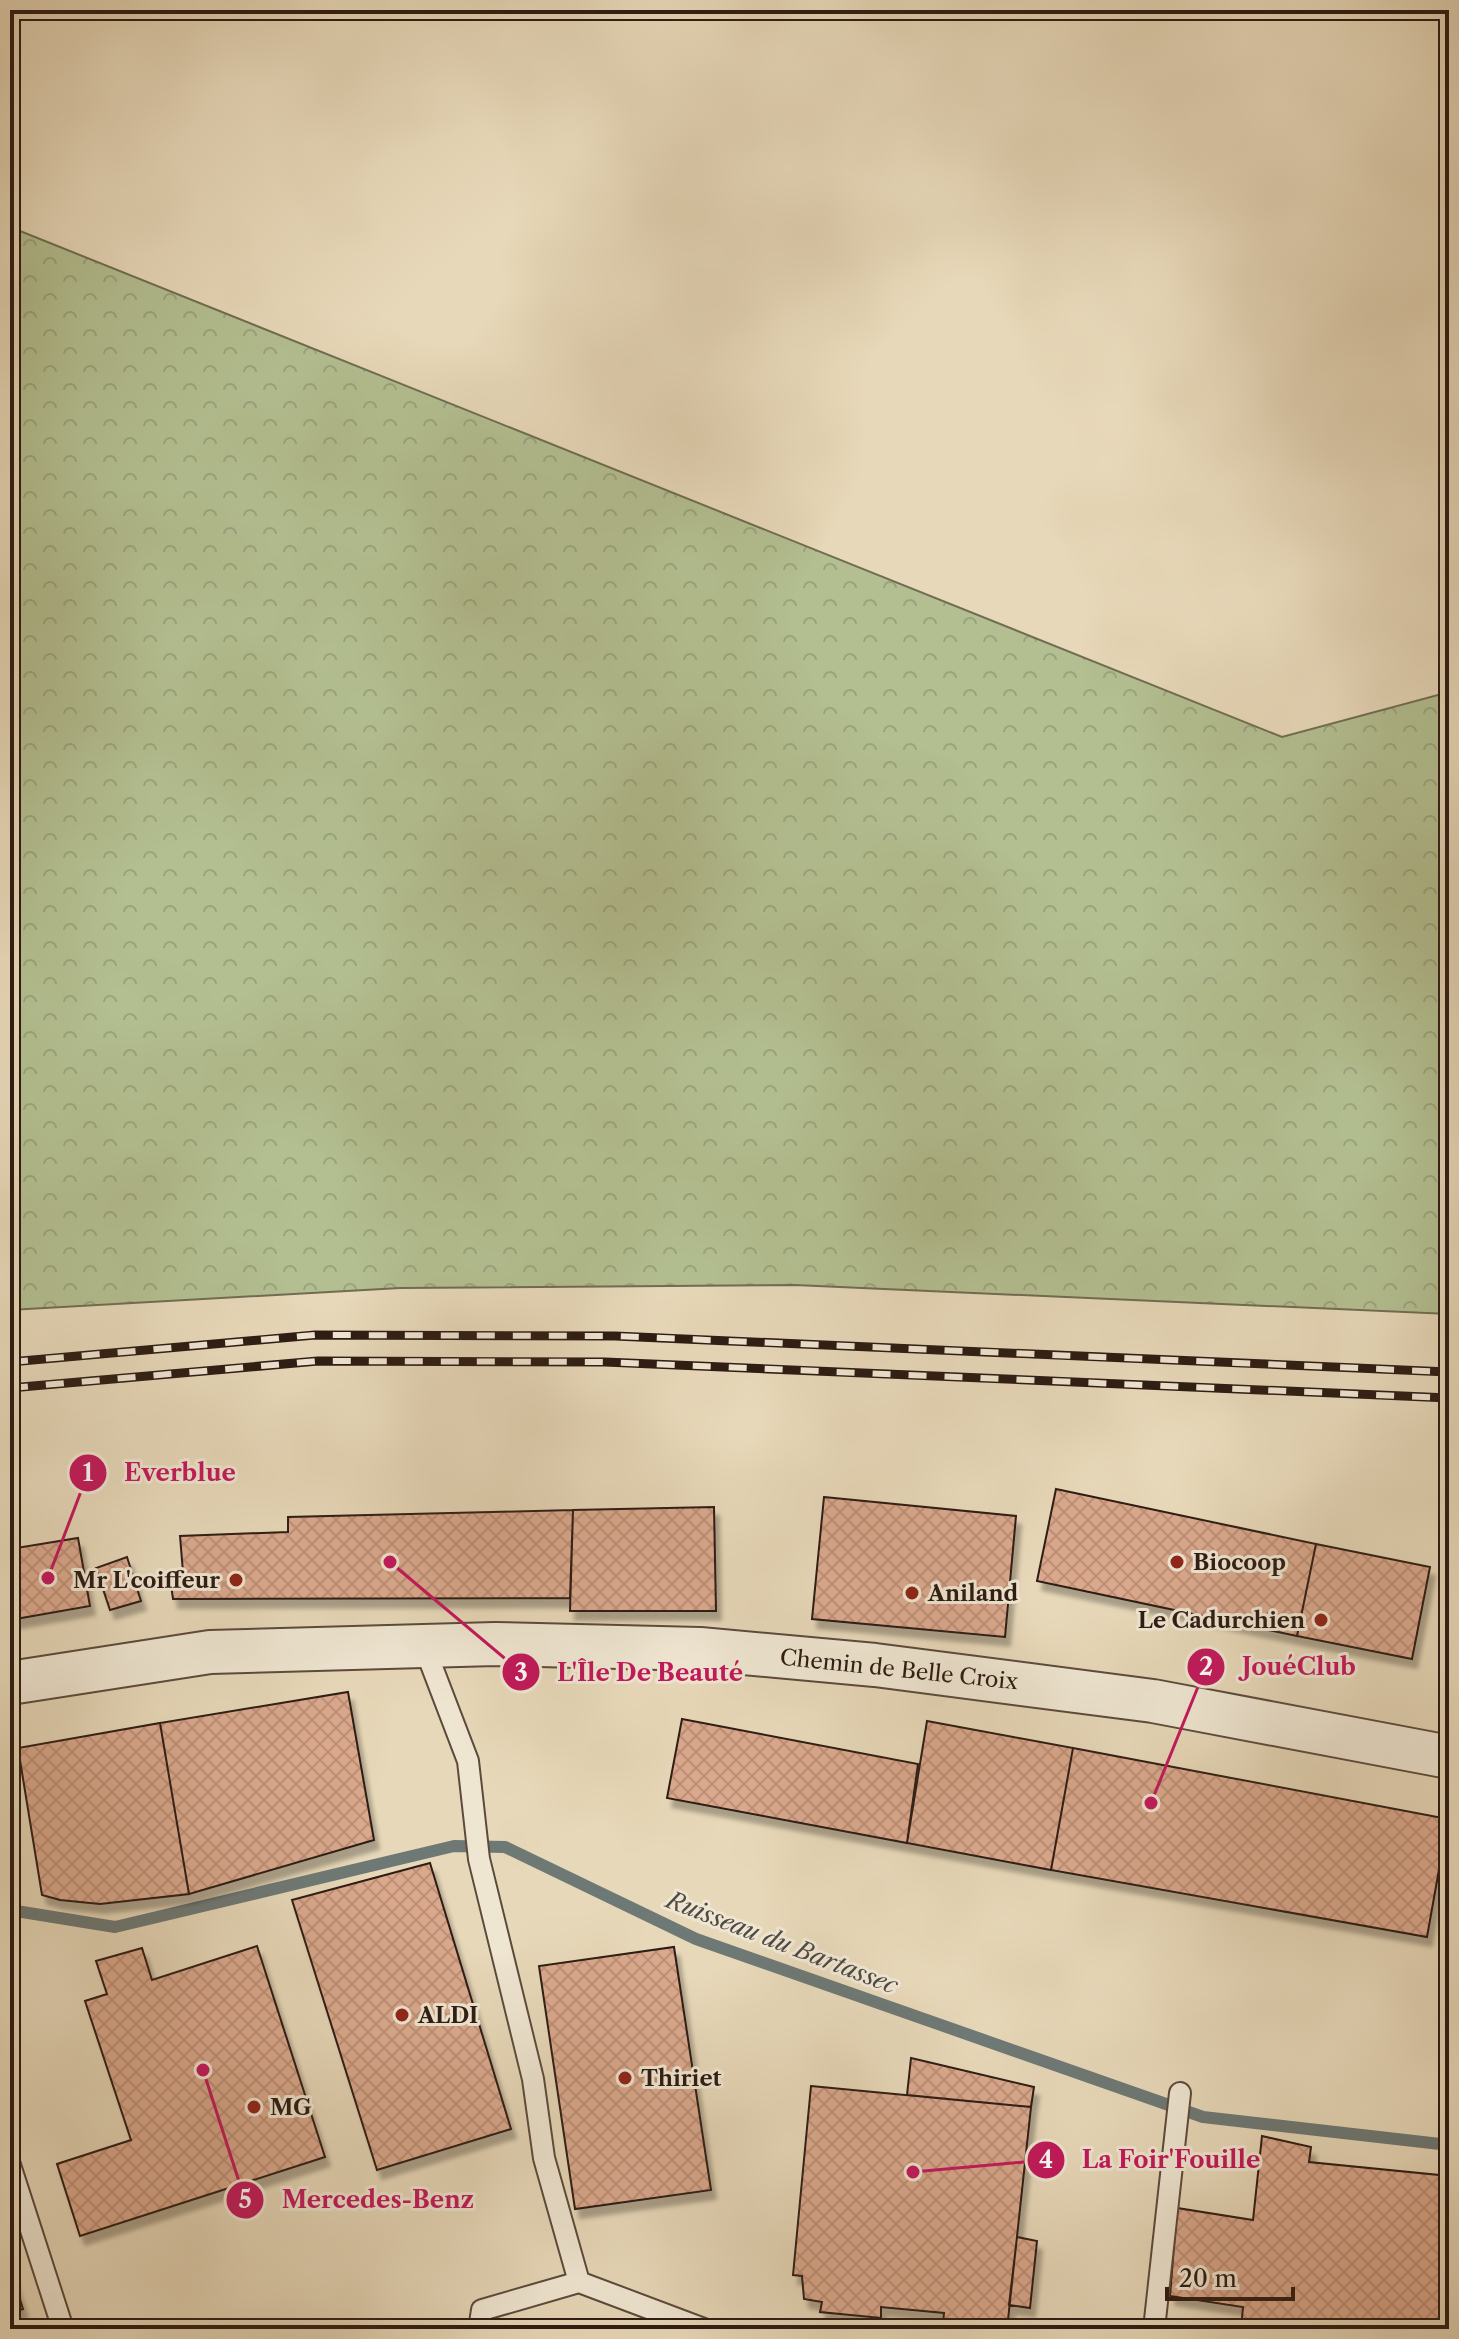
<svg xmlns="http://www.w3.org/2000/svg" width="1459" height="2339" viewBox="0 0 1459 2339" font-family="'Libre Caslon Text',serif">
  <defs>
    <pattern id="forest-crowns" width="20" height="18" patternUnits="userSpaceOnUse" patternTransform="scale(2)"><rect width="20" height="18" fill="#b3bf91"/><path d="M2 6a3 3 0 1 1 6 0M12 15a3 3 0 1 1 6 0" fill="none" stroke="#9aa47c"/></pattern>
    <pattern id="building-cross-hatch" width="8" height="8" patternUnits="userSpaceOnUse" patternTransform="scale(2)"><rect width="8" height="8" fill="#dba88c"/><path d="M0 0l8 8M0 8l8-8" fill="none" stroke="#bc9078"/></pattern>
    <filter id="shadow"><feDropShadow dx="5" dy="9" stdDeviation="2" flood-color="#0004"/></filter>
  </defs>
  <rect width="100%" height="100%" fill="#e7d8b9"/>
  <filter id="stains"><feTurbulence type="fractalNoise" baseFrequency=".0025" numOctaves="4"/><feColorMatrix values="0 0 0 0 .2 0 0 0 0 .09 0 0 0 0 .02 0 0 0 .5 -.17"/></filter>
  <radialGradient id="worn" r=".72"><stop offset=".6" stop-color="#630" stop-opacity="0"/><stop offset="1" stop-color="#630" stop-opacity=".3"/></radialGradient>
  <!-- forest -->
  <path fill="url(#forest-crowns)" stroke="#706d52" stroke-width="2" d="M10,227l1272,510 167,-45v622l-654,-29 -395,3 -390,22z"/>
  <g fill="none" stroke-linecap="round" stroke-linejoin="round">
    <!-- stream -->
    <path stroke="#6e7976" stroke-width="12" d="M10,1910l105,17 339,-81 51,1 191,92 507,178 246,28"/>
  </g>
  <!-- building -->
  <path fill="url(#building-cross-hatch)" stroke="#2d1b13" stroke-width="2" filter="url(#shadow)" d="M1056,1489l260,55 -19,92 -260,-55z
    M824,1497l192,19 -11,121 -193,-18z
    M714,1507l2,104h-146l3,-101z
    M573,1510l-3,88 -397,1 -2,-14 13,-1 -4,-48 108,-4v-15z
    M78,1538l12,68 -80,14v-71z
    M1316,1544l114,23 -18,92 -115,-23z
    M127,1557l14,44 -31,9 -14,-42z
    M348,1692l26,148 -185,54 -29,-171z
    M682,1719l236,45 -11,79 -240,-45z
    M927,1721l146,27 -22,122 -144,-27z
    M160,1723l29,171 -89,10 -40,-4 -18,-5 -24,-147z
    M1073,1748l375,71 -21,118 -376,-67z
    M430,1863l81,266 -134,41 -85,-270z
    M257,1946l68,211 -245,79 -23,-72 74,-24 -46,-139 22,-7 -11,-33 46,-13 10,32z
    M674,1947l37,243 -136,19 -36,-243z
    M911,2058l123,29 -3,20 -124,-12z
    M811,2086l220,21 -24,222 -64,-5 1,-11 -63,-6v11l-61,-6 2,-10 -18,-3 -2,-23 -9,-1z
    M1262,2136l49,11 -2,15 140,14v153h-208l2,-22 -73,-11 7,-88 76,12z
    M1017,2237l20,4 -7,67 -21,-3z
    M10,2268l13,41 -13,4z"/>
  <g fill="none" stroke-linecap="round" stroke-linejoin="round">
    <defs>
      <path id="lane" d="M424,1646l44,115 11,98 54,220 11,79 35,124
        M10,2165l53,164
        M479,2329l3,-19 97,-28 125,47
        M1154,2329l26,-236"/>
      <path id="street" d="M10,1683l200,-31 285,-8 205,5 175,16 278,36 296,56"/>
    </defs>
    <!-- lane casing -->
    <use href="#lane" stroke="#5c4a3c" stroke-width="24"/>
    <!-- street casing -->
    <use href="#street" stroke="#5c4a3c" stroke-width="46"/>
    <!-- lane -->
    <use href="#lane" stroke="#efe6d2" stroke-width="20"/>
    <!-- street -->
    <use href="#street" stroke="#efe6d2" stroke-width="42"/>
    <defs>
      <path id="rail" d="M10,1362l305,-27 300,1 834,36
        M10,1388l308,-27 287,1 844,36"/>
    </defs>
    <!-- rail casing -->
    <use href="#rail" stroke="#2d1b13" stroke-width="9"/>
    <!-- rail -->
    <use href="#rail" stroke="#efe6d2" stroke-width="6" stroke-dasharray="18" stroke-linecap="butt"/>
  </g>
  <!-- markers -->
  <g fill="#8f2418" stroke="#efe6d2" stroke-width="3">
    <circle cx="1177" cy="1562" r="8"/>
    <circle cx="236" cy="1580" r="8"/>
    <circle cx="912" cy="1593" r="8"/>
    <circle cx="1321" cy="1620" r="8"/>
    <circle cx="402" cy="2015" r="8"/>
    <circle cx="625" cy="2078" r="8"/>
    <circle cx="254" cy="2107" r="8"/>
  </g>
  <g text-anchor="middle" stroke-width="6" stroke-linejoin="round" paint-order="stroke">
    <!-- poi labels -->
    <g font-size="22" font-weight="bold" fill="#2d1b13" stroke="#efe6d2" text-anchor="start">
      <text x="1193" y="1570">Biocoop</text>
      <text x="220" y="1588" text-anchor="end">Mr L'coiffeur</text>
      <text x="928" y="1601">Aniland</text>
      <text x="1305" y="1628" text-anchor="end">Le Cadurchien</text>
      <text x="418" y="2023">ALDI</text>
      <text x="641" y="2086">Thiriet</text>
      <text x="270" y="2115">MG</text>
    </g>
    <!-- street labels -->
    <g font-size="22" fill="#2d1b13" stroke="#efe6d2">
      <text transform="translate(899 1669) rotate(6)" y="8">Chemin de Belle Croix</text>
    </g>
    <!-- water labels -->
    <g font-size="24" font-style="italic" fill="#4e4a45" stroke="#efe6d2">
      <text transform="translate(782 1943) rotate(21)" y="8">Ruisseau du Bartassec</text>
    </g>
  </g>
  <!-- callouts -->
  <path fill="none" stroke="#c2185b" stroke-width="3" d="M48 1578L88 1473M1151 1803L1206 1667M390 1562L521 1672M913 2172L1046 2160M203 2070L245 2200"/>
  <g fill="#c2185b" stroke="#efe6d2" stroke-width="3">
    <circle cx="48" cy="1578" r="8"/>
    <circle cx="1151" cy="1803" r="8"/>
    <circle cx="390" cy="1562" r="8"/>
    <circle cx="913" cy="2172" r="8"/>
    <circle cx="203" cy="2070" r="8"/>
    <circle cx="88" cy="1473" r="20"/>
    <circle cx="1206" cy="1667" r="20"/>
    <circle cx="521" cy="1672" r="20"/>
    <circle cx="1046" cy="2160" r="20"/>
    <circle cx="245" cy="2200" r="20"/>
  </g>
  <g font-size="24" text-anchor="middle" font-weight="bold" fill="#fff">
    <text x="88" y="1481">1</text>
    <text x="1206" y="1675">2</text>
    <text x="521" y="1681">3</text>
    <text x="1046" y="2168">4</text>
    <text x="245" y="2208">5</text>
  </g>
  <g font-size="24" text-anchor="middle" font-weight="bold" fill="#c2185b" stroke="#efe6d2" stroke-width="6" stroke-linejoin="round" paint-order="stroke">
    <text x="180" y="1481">Everblue</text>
    <text x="1299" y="1675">JouéClub</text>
    <text x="650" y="1681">L'Île De Beauté</text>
    <text x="1171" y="2168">La Foir'Fouille</text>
    <text x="378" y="2208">Mercedes-Benz</text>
  </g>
  <!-- margin -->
  <rect width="1459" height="2339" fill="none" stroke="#e7d8b9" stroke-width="40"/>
  <rect x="12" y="12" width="1435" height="2315" fill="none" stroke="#2d1b13" stroke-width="4"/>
  <rect x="20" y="20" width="1419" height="2299" fill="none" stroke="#2d1b13" stroke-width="2"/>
  <!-- scale -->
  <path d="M1167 2287v12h126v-12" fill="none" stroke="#2d1b13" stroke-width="4"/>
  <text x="1179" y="2287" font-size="24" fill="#2d1b13" stroke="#efe6d2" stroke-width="6" paint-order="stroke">20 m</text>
  <rect width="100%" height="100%" filter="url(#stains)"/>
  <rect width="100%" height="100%" fill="url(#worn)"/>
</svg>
